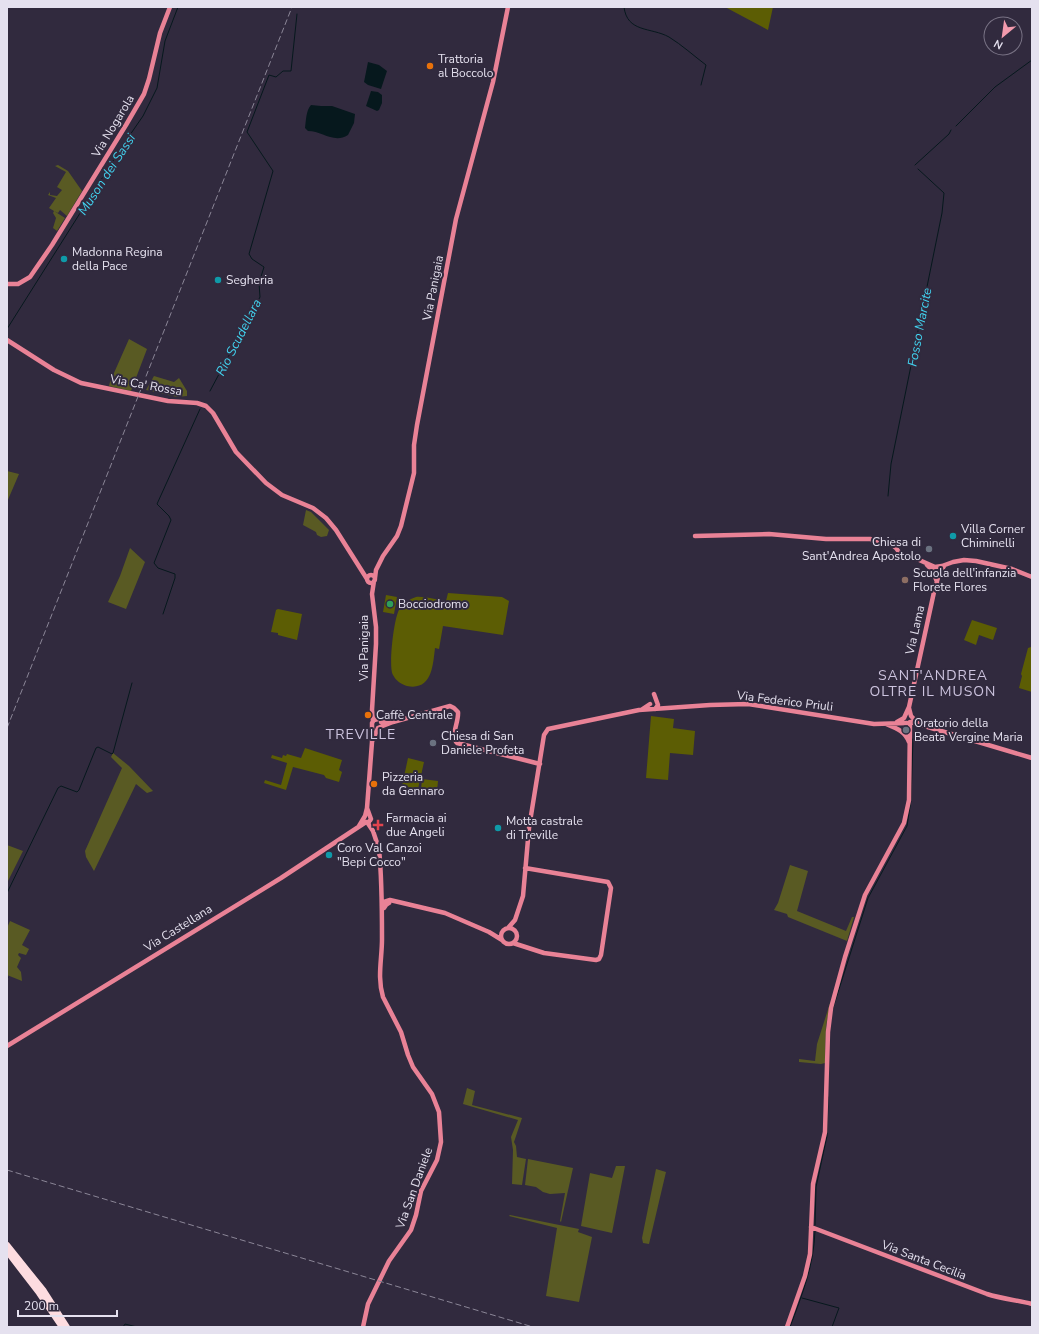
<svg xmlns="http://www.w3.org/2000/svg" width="1039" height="1334" viewBox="0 0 1039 1334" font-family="'Nunito Sans',sans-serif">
  <rect width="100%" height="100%" fill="#312a3e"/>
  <!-- green -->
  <path fill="#5c5d04" d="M725,7h48l-5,23z
    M448,593l54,4 7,4 -6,34 -60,-9 -4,23 -4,-1c-2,17 -3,43 -28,38 -6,-2 -11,-5 -14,-11 -5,-8 1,-57 6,-65 4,-6 10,-11 17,-13 7,-1 22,3 30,4z
    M386,595l11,2 -3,17 -11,-2z
    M278,609l24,5 -5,26 -19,-5v-2l-7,-1 5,-22z
    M972,620l25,8 -4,12 -14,-5 -3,10 -12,-5z
    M1032,645v47l-13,-4 3,-12 -1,-2 7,-26 3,-1z
    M651,716l23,3 -1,9 22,3 -2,24 -23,-2 -2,27 -22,-2z
    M305,748l37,12 -3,10 3,2 -3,10 -13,-4 -2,-3 -31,-8 -7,23 -22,-7 1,-3 16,5 6,-22 -16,-5 1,-3 10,3 1,-3 3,1 1,-2 14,4z
    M408,758l16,4 -6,27 -16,-3z
    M422,779l16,2 -1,11 -16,-2z"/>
  <!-- forest -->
  <path fill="#595a23" d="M58,165l10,6 14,20 -15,25 -7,-6 -2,3 -4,-2 11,7 -8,13 -4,-3 3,-10 -3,-5 1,-2 -5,-3 7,-10 -8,-3 2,-3v3l7,1 5,-6 -5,-3 9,-15 -11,-6z
    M129,339l18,10 -16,42 -22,-5 1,-4z
    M154,376l20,6 5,-4 8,13v5l-10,1 -31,-7z
    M7,471l12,3 -12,28z
    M306,510l5,2 18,18 -2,6 -6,1 -4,-2 -1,-3 -13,-7z
    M130,548l15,14 -19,47 -18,-7 12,-26z
    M113,753l16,13 24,25 -6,2 -11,-9 -42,87 -8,-14 -1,-6 37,-83 -11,-11z
    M7,845l16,6 -16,32z
    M790,865l18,6 -11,40 49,20 6,-14h2l-7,24 -59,-24 -1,-3 -13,-4 4,-7z
    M10,921l20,9 -8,15 7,4 -3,6 -7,-2 -1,2 3,3 -4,9 4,5 1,9 -15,-6v-47z
    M831,1000l-5,26 -1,37 -4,1 -22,-2v-3l16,2 2,-17z
    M467,1088l8,3 -3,14 50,13 -8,24 2,4 1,11 9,2 -4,26 -10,-1 1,-34 -2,-13 7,-17 -55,-16z
    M528,1159l45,9 -12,54 -1,-1 5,-28 -15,1 -7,-2 -7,-5 -11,-2z
    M616,1166h9l-13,67 -31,-7 9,-53 22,5z
    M656,1169l10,3 -17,72 -6,-1 -1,-5z
    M510,1215l69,14 -1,3 14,5 -13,65 -33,-6 11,-68 -48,-12z"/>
  <!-- water -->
  <path fill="#06181d" d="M368,62l11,3 8,6 -6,18 -13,-4 -4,-3z
    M371,91l7,1 4,3v8l-3,7 -2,1 -11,-5z
    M311,105l10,1h11l23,8 -1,9 -6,12c-14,9 -26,-4 -40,-4l-3,-3c1,-7 1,-18 6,-23z"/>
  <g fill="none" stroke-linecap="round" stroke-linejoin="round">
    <!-- stream -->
    <path stroke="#06181d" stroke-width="1" d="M624,7c3,26 27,20 45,30 13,8 25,19 37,28l-5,20
      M956,126l39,-39 37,-27
      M915,165l34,-31 2,-4
      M7,329l116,-184 20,-29 14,-28 8,-47 13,-34
      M210,391l50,-94 -1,-14 5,-16 -12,-8 -3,-5 24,-83 -26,-39 22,-57 7,2 7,-6h8l6,-57
      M888,496l3,-32 51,-251 2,-20 -26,-24
      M163,614l12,-36v-4l-17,-6 -4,-5 17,-43 -2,-4 -12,-12 43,-95
      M7,893l51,-105 3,-2 16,6 2,-2 17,-42 2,-1 14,7 1,-1 19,-70
      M7,976l1,1
      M833,1008l35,-110 39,-72 4,-26 2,-61
      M815,1225l1,-38 11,-51 1,-39
      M802,1298l37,10 -7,19
      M123,1327l2,-3 12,3
      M790,1327c12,-32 24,-62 25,-96"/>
    <!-- secondary -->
    <path stroke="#e98296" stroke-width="4.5" d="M7,284h11l12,-7 22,-32 74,-120 18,-31 5,-15 11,-46 10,-26
      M7,340l47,30 27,13 87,18 29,2 9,3 7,7 23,39 30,31 16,12 31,13 13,10 10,12 31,49
      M695,536l74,-2 57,5h44l20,4 6,5 5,7 16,4 18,8 7,-1 11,-4 11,-2 12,1 36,8 20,8
      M927,565l6,6 4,11
      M367 579a4 4 0 1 1 8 0a4 4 0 1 1-8 0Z
      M375,578l1,-8 7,-14 14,-20 4,-10 13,-53v-28l3,-20 39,-206 37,-137 15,-75
      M654,694l4,11 -3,4
      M909,708l2,8 6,6
      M641,710l9,-6
      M373,721l-1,-11 4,-66v-17l-4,-33 2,-13
      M381,722h11
      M897,722l7,-4 5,-11 25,-115 5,-18 5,-8
      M911,722l121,36
      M886,724c10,4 19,7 23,18
      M380,727l13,-5 57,-16 4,2 4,4c1,10 -8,24 -1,31l83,21
      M373,740l5,-12
      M366,822h3l2,-3 -4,-11
      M367,822l6,9 7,21
      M359,826l6,-10 2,-8 5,-66v-19l2,-3 4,-1
      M384,902l6,-2 55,13 44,19 13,8
      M384,908l2,-3 3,-2
      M501 936a8 8 0 1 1 16 0a8 8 0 1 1-16 0Z
      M508,928l7,-8 8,-24 6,-68 15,-93 4,-6 91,-19 71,-5 38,-1 126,20 33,-1
      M513,943l31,10 52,7 3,-1 2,-4 10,-67 -3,-6 -83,-14
      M7,1046l274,-168 85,-56
      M811,1227l176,67c15,5 30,6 45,10
      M363,1327l5,-23 21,-43 22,-31 5,-15 5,-24 16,-31 4,-18 -2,-30 -7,-18 -19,-27 -5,-12 -7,-23 -18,-35c-6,-20 -1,-38 -1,-58 0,-30 0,-60 -3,-90
      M787,1327l18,-51 5,-22 3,-70 12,-52 3,-100 3,-24 14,-51 20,-62 39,-72 5,-23 1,-78"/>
    <!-- highway -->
    <path stroke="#fddce0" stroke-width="6" d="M7,1245l37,46 23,36
      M9,1254l30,39 23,34"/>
    <!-- rail -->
    <path stroke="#8b8697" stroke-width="1" stroke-dasharray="6 3" stroke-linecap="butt" d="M7,728l285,-721
      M7,1170l526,157"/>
  </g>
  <!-- markers -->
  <g fill="#e8710a" stroke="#312a3e" stroke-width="1.5">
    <circle cx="430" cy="66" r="4"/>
    <circle cx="368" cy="715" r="4"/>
    <circle cx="374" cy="784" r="4"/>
  </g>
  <g fill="#0f9aa8" stroke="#312a3e" stroke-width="1.5">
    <circle cx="64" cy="259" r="4"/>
    <circle cx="218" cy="280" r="4"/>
    <circle cx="953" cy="536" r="4"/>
    <circle cx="498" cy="828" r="4"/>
    <circle cx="329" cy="855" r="4"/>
  </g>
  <g fill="#6b7280" stroke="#312a3e" stroke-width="1.5">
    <circle cx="929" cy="549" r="4"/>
    <circle cx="906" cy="730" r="4"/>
    <circle cx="433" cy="743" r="4"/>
  </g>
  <circle fill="#8d6e63" stroke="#312a3e" stroke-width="1.5" cx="905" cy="580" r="4"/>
  <circle fill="#2e9e5b" stroke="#312a3e" stroke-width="1.5" cx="390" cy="604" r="4"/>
  <path fill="#e0444e" stroke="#312a3e" stroke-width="1.5" d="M376 819h4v4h4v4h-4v4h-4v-4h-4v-4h4z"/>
  <g text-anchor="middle" stroke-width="4" stroke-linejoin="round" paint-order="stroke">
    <!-- poi labels -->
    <g font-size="12" fill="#e5e1ef" stroke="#312a3e" text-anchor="start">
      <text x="438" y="63">Trattoria<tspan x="438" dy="14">al Boccolo</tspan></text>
      <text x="72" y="256">Madonna Regina<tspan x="72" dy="14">della Pace</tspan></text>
      <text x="226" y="284">Segheria</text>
      <text x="961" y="533">Villa Corner<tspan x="961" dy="14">Chiminelli</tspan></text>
      <text x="921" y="546" text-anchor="end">Chiesa di<tspan x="921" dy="14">Sant'Andrea Apostolo</tspan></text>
      <text x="913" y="577">Scuola dell'infanzia<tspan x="913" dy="14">Florete Flores</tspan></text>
      <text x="398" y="608">Bocciodromo</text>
      <text x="376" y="719">Caffè Centrale</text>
      <text x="914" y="727">Oratorio della<tspan x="914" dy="14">Beata Vergine Maria</tspan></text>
      <text x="441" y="740">Chiesa di San<tspan x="441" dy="14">Daniele Profeta</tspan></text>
      <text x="382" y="781">Pizzeria<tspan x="382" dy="14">da Gennaro</tspan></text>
      <text x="386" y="822">Farmacia ai<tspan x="386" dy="14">due Angeli</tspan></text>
      <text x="506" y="825">Motta castrale<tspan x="506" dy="14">di Treville</tspan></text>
      <text x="337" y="852">Coro Val Canzoi<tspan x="337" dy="14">"Bepi Cocco"</tspan></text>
    </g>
    <!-- street labels -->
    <g font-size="12" fill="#e5e1ef" stroke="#312a3e">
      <text transform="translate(113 126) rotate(-59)" y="4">Via Nogarola</text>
      <text transform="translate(433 288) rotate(-79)" y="4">Via Panigaia</text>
      <text transform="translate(146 385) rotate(10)" y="4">Via Ca' Rossa</text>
      <text transform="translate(915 630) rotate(-77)" y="4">Via Lama</text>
      <text transform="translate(364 648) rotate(-90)" y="4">Via Panigaia</text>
      <text transform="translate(785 701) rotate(7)" y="4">Via Federico Priuli</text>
      <text transform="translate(178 928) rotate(-32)" y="4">Via Castellana</text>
      <text transform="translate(414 1188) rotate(-70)" y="4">Via San Daniele</text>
      <text transform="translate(924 1260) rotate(21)" y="4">Via Santa Cecilia</text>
    </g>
    <!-- water labels -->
    <g font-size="13" font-style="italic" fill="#42d4f1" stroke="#312a3e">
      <text transform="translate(106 174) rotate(-57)" y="5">Muson dei Sassi</text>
      <text transform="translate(919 327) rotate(-79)" y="5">Fosso Marcite</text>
      <text transform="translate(238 337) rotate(-63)" y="5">Rio Scudellara</text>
    </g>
    <!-- quarter labels -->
    <g font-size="14" letter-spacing="1" fill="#cdc4df" stroke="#312a3e">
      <text x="933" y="680">SANT'ANDREA<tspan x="933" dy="16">OLTRE IL MUSON</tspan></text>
      <text x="361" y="739">TREVILLE</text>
    </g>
  </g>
  <!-- border -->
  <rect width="1039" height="1334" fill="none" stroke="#e5e1ef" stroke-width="16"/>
  <!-- north arrow -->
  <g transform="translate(1003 36) rotate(209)"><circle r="19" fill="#312a3e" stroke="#797385"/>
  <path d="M0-3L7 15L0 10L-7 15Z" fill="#f29aad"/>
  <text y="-6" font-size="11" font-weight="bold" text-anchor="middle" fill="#e5e1ef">N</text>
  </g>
  <!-- scale -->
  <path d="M18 1310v6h99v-6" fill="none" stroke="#e5e1ef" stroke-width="2"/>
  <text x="24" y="1310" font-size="12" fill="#e5e1ef" stroke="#312a3e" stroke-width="3" paint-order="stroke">200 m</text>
</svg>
